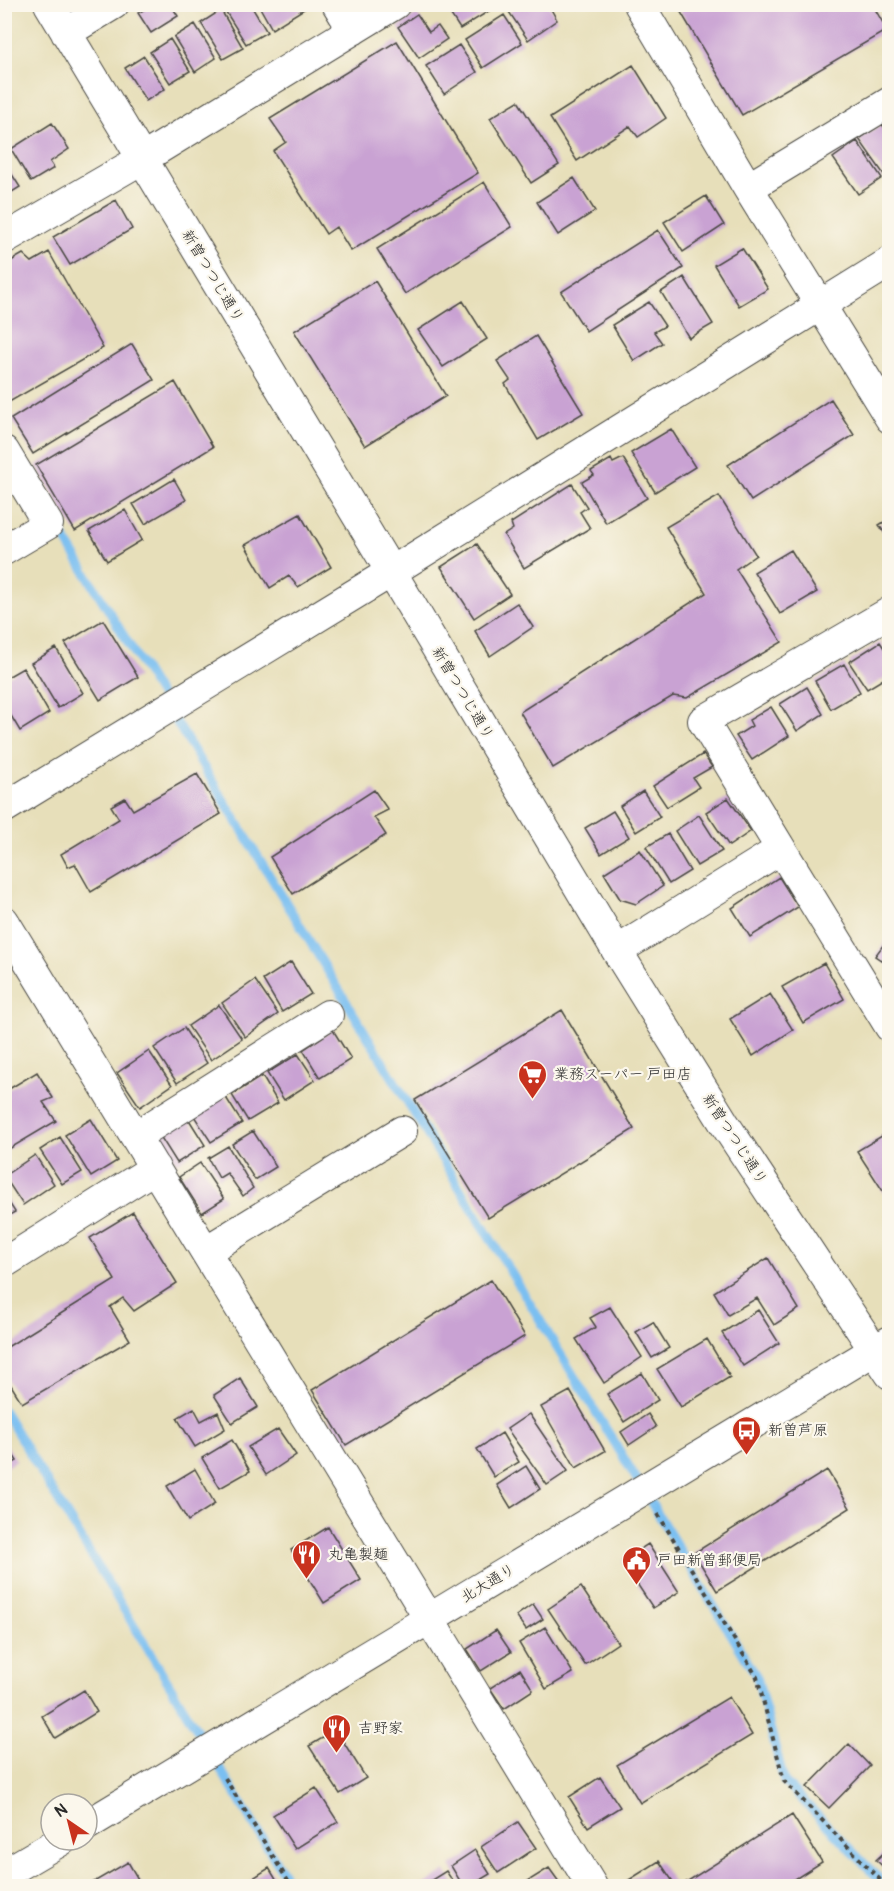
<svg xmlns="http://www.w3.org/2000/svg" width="894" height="1891" viewBox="0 0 894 1891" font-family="Pangolin,'Klee One',sans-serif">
  <rect width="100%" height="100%" fill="#fbf7ec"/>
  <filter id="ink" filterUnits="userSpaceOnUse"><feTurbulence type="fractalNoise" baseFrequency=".0167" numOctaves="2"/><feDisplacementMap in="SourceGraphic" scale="12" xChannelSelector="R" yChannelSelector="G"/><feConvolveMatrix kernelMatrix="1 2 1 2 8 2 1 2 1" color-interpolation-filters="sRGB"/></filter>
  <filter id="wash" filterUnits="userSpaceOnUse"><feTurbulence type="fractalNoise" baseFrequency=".008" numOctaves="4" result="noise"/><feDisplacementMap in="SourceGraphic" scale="24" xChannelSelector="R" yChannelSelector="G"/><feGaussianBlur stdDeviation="1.35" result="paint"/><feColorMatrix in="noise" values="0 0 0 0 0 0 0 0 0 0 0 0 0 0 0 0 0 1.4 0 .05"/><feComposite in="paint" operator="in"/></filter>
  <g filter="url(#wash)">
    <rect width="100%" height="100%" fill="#e7dfba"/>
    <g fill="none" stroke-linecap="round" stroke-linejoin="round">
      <!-- stream -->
      <path stroke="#7abff1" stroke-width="9" d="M62,534l695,1143 27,104 102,105
        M4,1411l287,475"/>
    </g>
    <g id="blocks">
      <!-- building -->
      <path fill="#c9a2d3" d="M231,4h19l17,28 -21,12 -22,-35z
        M258,4h54l-40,25z
        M444,4h26l2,4 5,-4h7l5,7 -29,18z
        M520,4h28l9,16 -29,20 -19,-28z
        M676,4h196l15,26 -145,85z
        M152,5h19l7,11 -27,17 -13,-20z
        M221,10l22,38 -20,11 -22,-36z
        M417,14l12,18 9,-6 9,13 -28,19 -21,-31z
        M504,15l18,28 -39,25 -18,-28z
        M195,24l21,34 -21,14 -21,-35z
        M170,39l20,32 -20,12 -20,-31z
        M397,41l81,132 -127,78 -15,-24 -10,7 -53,-83 13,-9 -16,-23z
        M459,45l18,27 -33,22 -18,-28z
        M144,56l21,33 -19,12 -21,-33z
        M633,65l33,53 -28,19 -8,-11 -53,35 -27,-43z
        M518,101l41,64 -28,18 -41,-65z
        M52,123l17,26 -19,13 4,6 -23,14 -20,-33z
        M882,124l8,11v38l-5,3 -26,-37z
        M857,141l25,37 -24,16 -25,-36z
        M4,162l16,25 -16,10z
        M574,178l21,33 -37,24 -21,-33z
        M484,182l28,45 -107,67 -28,-45z
        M706,196l18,29 -41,27 -19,-30z
        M116,200l16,29 -62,36 -17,-28z
        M658,230l25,38 -97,63 -25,-39z
        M742,248l26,41 -29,17 -25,-41z
        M49,252l54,96 -99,57v-140l19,-11 9,8z
        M684,277l29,47 -24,14 -28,-46z
        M375,281l71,115 -81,50 -71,-115z
        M463,301l24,38 -44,28 -25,-37z
        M649,302l16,24 -11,6 8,11 -28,18 -22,-36z
        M536,336l47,77 -45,27 -33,-56 5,-4 -13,-19z
        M132,344l22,36 -121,74 -22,-35z
        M175,382l38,65 -138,84 -39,-66z
        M831,399l23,36 -103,66 -23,-36z
        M671,429l24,38 -40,25 -24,-39z
        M623,458l24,40 -41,25 -24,-41 12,-7 -3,-4 20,-12 2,4z
        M174,479l12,21 -41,24 -12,-20z
        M572,484l15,23 -7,5 10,16 -66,40 -20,-33 9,-6 -2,-6z
        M719,496l37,59 -20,14 46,73 -95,56 -14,-2 -120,72 -33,-56 186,-119 -40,-66z
        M125,510l17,30 -35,21 -18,-30z
        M300,514l31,53 -33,20 -9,-11 -19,12 -25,-43z
        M890,518v23l-11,-16z
        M477,544l33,50 -36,24 -33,-51z
        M791,550l26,42 -37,22 -26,-42z
        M517,603l16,24 -43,29 -15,-25z
        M103,620l35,57 -38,23 -35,-57z
        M880,642l10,15v18l-23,14 -18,-27z
        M56,648l27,45 -25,15 -27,-45z
        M844,664l16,28 -29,17 -16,-28z
        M23,668l26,45 -29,18 -16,-27v-25z
        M807,687l16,27 -26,17 -17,-27z
        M771,707l18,29 -37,24 -16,-24 16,-10 -3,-6z
        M703,754l9,13 -19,11 6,9 -32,20 -14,-21z
        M197,774l24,40 -130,78 -16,-28 -7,3 -7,-13 58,-35 -8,-13 14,-8 8,12z
        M374,790l14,20 -14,7 12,18 -93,59 -23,-37z
        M643,791l17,26 -24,15 -16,-26z
        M728,798l23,33 -22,15 -23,-34z
        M613,811l16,26 -28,17 -16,-26z
        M699,815l23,36 -25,15 -22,-35z
        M668,834l22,37 -21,13 -23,-37z
        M640,850l23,36 -27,18 -16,-5 -16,-26z
        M779,877l19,30 -48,30 -18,-29z
        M890,936v30l-15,-10z
        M291,962l20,32 -29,18 -19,-32z
        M824,963l20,36 -41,24 -21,-36z
        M255,980l23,34 -33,23 -23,-34z
        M770,994l23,36 -40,26 -23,-37z
        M219,1005l23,34 -31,21 -23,-34z
        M562,1010l72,119 -146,89 -73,-118z
        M184,1028l23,35 -30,20 -23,-35z
        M333,1030l18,29 -31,19 -17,-28z
        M149,1051l23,34 -32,22 -23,-34z
        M298,1054l17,26 -31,20 -17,-27z
        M37,1072l16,26 -10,4 13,19 -52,31v-60z
        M262,1076l16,27 -30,18 -16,-26z
        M225,1096l17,27 -31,19 -17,-26z
        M188,1118l17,27 -28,18 -17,-27z
        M91,1119l26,42 -26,16 -26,-42z
        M253,1131l23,36 -21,13 -23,-36z
        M890,1131v71l-33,-51z
        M60,1137l22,35 -20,12 -22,-34z
        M228,1146l25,42 -10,8 -16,-23 -8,5 -11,-20z
        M35,1155l19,29 -31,21 -19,-29z
        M200,1163l24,36 -22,14 -23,-36z
        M4,1195l11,17 -11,6z
        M133,1212l44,71 -43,28 -11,-13 -13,9 20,33 -108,63 -18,-29v-25l111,-69 -25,-42z
        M768,1258l31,51 -25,16 -17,-27 -29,17 -14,-23z
        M491,1280l34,56 -179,109 -34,-55z
        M610,1307l32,50 -38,26 -28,-44 20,-12 -6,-9z
        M758,1310l21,33 -36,23 -21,-33z
        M653,1322l16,26 -17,10 -16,-26z
        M707,1339l23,38 -49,30 -24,-38z
        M642,1373l16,27 -34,22 -17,-28z
        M240,1378l18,29 -26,16 -18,-28z
        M570,1391l35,60 -29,17 -35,-61z
        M194,1408l7,13 17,-9 7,17 -30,18 -18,-29z
        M529,1414l39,57 -21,14 -40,-56z
        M648,1414l8,13 -27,18 -8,-13z
        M278,1429l18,26 -30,20 -18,-28z
        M502,1433l17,29 -25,15 -17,-28z
        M232,1440l18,31 -30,17 -18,-30z
        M4,1441l13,20 -13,7z
        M526,1466l14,23 -29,19 -14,-23z
        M195,1469l20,35 -27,17 -21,-35z
        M827,1470l23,38 -133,83 -23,-38z
        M328,1527l33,53 -37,23 -33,-53z
        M648,1544l31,48 -26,16 -31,-47z
        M581,1587l37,56 -33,22 -37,-56z
        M533,1604l10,15 -17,11 -10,-14z
        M545,1627l28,46 -27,16 -27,-46z
        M496,1630l15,22 -30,19 -14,-22z
        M520,1669l13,21 -29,19 -14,-21z
        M84,1690l13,22 -42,26 -13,-22z
        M729,1697l23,38 -112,68 -23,-38z
        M336,1730l30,48 -26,16 -31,-48z
        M849,1744l21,22 -41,42 -22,-21z
        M600,1777l20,30 -32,20 -19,-30z
        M316,1788l22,34 -43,27 -22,-34z
        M792,1815l30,47 -38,24h-104z
        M518,1822l18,26 -38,25 -17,-26z
        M890,1847v26l-14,-13z
        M475,1850l15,24 -20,12h-7l-12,-20z
        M659,1861l17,25h-54l-1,-1z
        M128,1862l14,24h-55z
        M269,1868l11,18h-26l-4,-6z
        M549,1868l13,18h-42z
        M446,1871l10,15h-34z"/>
    </g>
  </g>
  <g filter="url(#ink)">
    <use href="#blocks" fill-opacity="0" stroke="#474640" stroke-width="1.5"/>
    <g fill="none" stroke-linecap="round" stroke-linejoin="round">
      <defs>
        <path id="minor" d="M49,4l362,601 206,346 107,172 166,251
          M337,4l16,26
          M639,4l109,184 142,230
          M66,33l48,-29
          M748,188l142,-86
          M4,239l138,-80 253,-155
          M4,451l44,73 -44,26
          M4,808l387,-236 499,-310
          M781,849l-78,-128 187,-109
          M4,921l588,965
          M617,951l164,-102 109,178
          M136,1136l192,-121
          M206,1251l196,-120
          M4,1263l151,-95
          M87,1825l803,-484
          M4,1874l58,-34"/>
      </defs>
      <!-- minor casing -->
      <use href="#minor" stroke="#474640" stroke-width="32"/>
      <!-- path -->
      <path stroke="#474640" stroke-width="4" stroke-dasharray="4.5 4.5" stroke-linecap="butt" d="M658,1514l99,163 27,104 102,105
        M225,1778l66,108"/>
      <!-- minor -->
      <use href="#minor" stroke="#fff" stroke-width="30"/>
    </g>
  </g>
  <!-- icons -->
  <defs>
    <symbol id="supermarket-pin" viewBox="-11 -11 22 30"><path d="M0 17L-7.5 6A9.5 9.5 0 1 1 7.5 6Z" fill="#c8321e" stroke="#fbf7ec"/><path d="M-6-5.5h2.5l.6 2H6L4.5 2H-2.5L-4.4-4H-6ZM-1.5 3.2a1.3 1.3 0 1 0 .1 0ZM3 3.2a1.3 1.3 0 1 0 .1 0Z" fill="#fff"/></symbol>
    <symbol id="bus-pin" viewBox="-11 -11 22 30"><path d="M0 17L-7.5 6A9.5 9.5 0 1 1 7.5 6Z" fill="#c8321e" stroke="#fbf7ec"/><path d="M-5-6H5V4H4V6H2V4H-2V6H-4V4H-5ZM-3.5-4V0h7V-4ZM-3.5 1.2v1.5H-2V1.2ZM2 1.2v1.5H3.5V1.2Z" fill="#fff"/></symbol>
    <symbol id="restaurant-pin" viewBox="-11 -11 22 30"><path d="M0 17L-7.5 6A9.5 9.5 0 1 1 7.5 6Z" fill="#c8321e" stroke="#fbf7ec"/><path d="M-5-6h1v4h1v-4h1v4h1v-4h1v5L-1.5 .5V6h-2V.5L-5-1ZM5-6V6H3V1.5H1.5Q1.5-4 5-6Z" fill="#fff"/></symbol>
    <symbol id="civic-pin" viewBox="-11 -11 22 30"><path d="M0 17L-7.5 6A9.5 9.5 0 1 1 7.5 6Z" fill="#c8321e" stroke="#fbf7ec"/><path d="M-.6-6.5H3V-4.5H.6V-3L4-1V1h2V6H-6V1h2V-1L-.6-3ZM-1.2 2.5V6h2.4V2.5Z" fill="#fff"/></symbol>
  </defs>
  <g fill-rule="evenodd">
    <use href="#supermarket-pin" x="516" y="1058" width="33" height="45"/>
    <use href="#bus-pin" x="730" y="1414" width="33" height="45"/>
    <use href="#restaurant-pin" x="290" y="1538" width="33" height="45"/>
    <use href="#civic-pin" x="620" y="1544" width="33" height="45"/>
    <use href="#restaurant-pin" x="320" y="1712" width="33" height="45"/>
  </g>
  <g text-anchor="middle" stroke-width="4.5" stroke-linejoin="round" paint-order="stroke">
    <!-- street labels -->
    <g font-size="15" fill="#2b2b2b" stroke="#fbf7ec">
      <text transform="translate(213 276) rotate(59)" y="5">新曽つつじ通り</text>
      <text transform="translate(463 693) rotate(59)" y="5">新曽つつじ通り</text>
      <text transform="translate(735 1139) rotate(57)" y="5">新曽つつじ通り</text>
      <text transform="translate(488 1583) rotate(-31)" y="5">北大通り</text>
    </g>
    <!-- poi labels -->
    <g font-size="15" fill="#2b2b2b" stroke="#fbf7ec" text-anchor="start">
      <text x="554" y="1079">業務スーパー 戸田店</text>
      <text x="768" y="1435">新曽芦原</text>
      <text x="328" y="1559">丸亀製麺</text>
      <text x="657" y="1565">戸田新曽郵便局</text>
      <text x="358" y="1733">吉野家</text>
    </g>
  </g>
  <!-- margin -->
  <rect width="894" height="1891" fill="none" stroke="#fbf7ec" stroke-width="24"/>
  <!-- north arrow -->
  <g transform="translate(69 1822) rotate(325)"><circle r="28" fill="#fbf7ec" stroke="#a8a59f" stroke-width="1.5"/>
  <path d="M0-4.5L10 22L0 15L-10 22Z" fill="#c8321e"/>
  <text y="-9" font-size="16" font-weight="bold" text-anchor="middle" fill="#2b2b2b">N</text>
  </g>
</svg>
